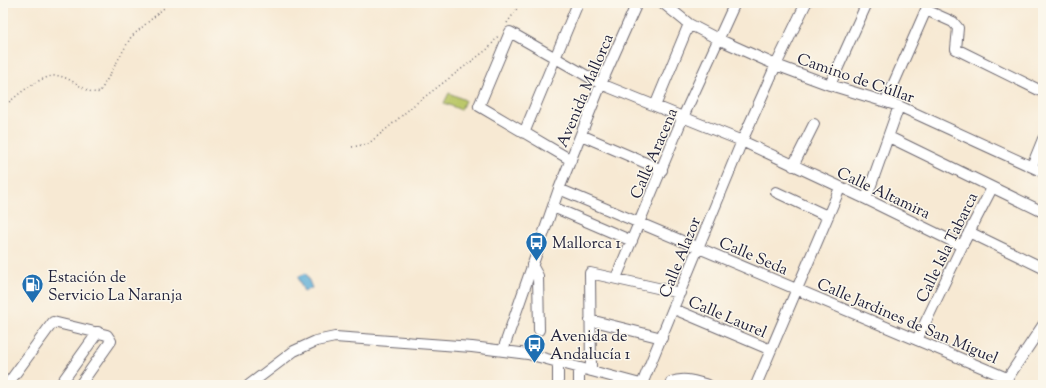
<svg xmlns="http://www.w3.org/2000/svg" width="1046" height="388" viewBox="0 0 1046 388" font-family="'Sorts Mill Goudy',serif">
  <rect width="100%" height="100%" fill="#fbf7ec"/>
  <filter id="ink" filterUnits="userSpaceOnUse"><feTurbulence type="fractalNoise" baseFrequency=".025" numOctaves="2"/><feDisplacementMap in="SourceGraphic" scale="8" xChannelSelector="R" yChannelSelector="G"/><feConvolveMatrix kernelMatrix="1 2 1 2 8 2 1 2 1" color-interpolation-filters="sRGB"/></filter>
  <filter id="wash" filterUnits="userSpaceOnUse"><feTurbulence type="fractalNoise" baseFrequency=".012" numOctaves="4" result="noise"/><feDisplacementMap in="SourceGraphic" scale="16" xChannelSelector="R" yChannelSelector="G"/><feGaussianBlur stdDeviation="0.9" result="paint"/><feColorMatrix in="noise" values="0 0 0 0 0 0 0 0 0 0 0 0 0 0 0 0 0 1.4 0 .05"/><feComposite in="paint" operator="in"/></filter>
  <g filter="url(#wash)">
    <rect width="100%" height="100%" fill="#f7e9d3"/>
    <!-- green -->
    <path fill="#bbc86a" stroke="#6e7552" d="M449,93l16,7 -4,10 -17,-7z"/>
    <!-- water -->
    <path fill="#5aacd5" stroke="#3e6788" d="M306,273l6,15 -8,4 -6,-15z"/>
  </g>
  <g filter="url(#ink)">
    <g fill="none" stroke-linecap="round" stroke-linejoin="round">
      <defs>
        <path id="minor" d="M663,3l26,21 29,15 58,26 54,20 69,21 144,66
          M926,10l27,12 5,6 -2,21 87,43
          M830,85l37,-82
          M886,101l43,-98
          M655,106l34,-82
          M524,133l54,-130
          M581,135l81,35
          M889,137l154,75
          M571,160l-92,-54 31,-74 91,52 141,57 124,58 96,47
          M793,166l21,-42
          M1032,166l11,-27
          M559,189l448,189
          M776,192l51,24
          M866,199l33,-93
          M553,207l79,34
          M969,232l74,36
          M532,265l6,11 1,54
          M616,278l67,-161 52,-114
          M674,309l97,41
          M590,320l72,18
          M917,340l45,-94 30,-58
          M503,350l56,-161 42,-105 36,-81
          M591,371l-1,-98 90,20
          M642,384l100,-243 34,-76 30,-62
          M7,385l46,-63 54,13 4,6 -31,44
          M60,385l38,-53
          M249,385l45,-34 22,-10 19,-4 137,10 56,7 116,31
          M558,385v-23
          M579,385v-17
          M670,385l1,-3c13,-5 23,-1 37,3
          M756,385l84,-197
          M1003,385l40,-60"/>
      </defs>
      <!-- minor casing -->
      <use href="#minor" stroke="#6d6870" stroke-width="12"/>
      <!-- path -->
      <path stroke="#6d6870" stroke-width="1.5" stroke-dasharray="1 3" stroke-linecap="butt" d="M507,23l14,-20
        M3,107c14,-11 38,-34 57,-31 7,2 14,6 20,10 6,3 12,8 20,6l31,-55 33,-29 2,-5
        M352,147l16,-3 22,-18 24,-21 75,-57 9,-12
        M532,345l4,-8"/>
      <!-- minor -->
      <use href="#minor" stroke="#fff" stroke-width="10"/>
    </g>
  </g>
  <!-- icons -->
  <defs>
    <symbol id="bus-pin" viewBox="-11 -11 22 30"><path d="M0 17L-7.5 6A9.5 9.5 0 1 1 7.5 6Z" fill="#1f6fb2" stroke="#fbf7ec"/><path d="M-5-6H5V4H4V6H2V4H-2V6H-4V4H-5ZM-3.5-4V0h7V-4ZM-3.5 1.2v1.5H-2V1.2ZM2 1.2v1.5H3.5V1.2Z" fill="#fff"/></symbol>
    <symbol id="fuel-pin" viewBox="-11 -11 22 30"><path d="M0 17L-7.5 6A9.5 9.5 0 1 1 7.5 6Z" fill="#1f6fb2" stroke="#fbf7ec"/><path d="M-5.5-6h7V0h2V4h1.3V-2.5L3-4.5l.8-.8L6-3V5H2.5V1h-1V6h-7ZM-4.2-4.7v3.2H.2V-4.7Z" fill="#fff"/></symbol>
  </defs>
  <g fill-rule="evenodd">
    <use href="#bus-pin" x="524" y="230" width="25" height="34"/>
    <use href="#fuel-pin" x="20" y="272" width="25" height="34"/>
    <use href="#bus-pin" x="522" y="332" width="25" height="34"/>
  </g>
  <g text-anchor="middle" stroke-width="3" stroke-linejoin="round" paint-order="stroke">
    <!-- street labels -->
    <g font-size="16" fill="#22223b" stroke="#fbf7ec">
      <text transform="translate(856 77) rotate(19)" y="6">Camino de Cúllar</text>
      <text transform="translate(584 90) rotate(-67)" y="6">Avenida Mallorca</text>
      <text transform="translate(653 153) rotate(-67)" y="6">Calle Aracena</text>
      <text transform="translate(884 192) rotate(25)" y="6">Calle Altamira</text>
      <text transform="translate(946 247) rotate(-64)" y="6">Calle Isla Tabarca</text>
      <text transform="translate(754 255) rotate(23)" y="6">Calle Seda</text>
      <text transform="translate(679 257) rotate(-68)" y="6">Calle Alazor</text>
      <text transform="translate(728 316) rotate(23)" y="6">Calle Laurel</text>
      <text transform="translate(908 320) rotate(23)" y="6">Calle Jardines de San Miguel</text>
    </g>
    <!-- poi labels -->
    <g font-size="16" fill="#22223b" stroke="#fbf7ec" text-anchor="start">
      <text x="552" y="248">Mallorca 1</text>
      <text x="48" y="282">Estación de<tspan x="48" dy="18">Servicio La Naranja</tspan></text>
      <text x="550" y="341">Avenida de<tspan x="550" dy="18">Andalucía 1</tspan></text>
    </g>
  </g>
  <!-- margin -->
  <rect width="1046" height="388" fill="none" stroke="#fbf7ec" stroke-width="16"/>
</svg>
